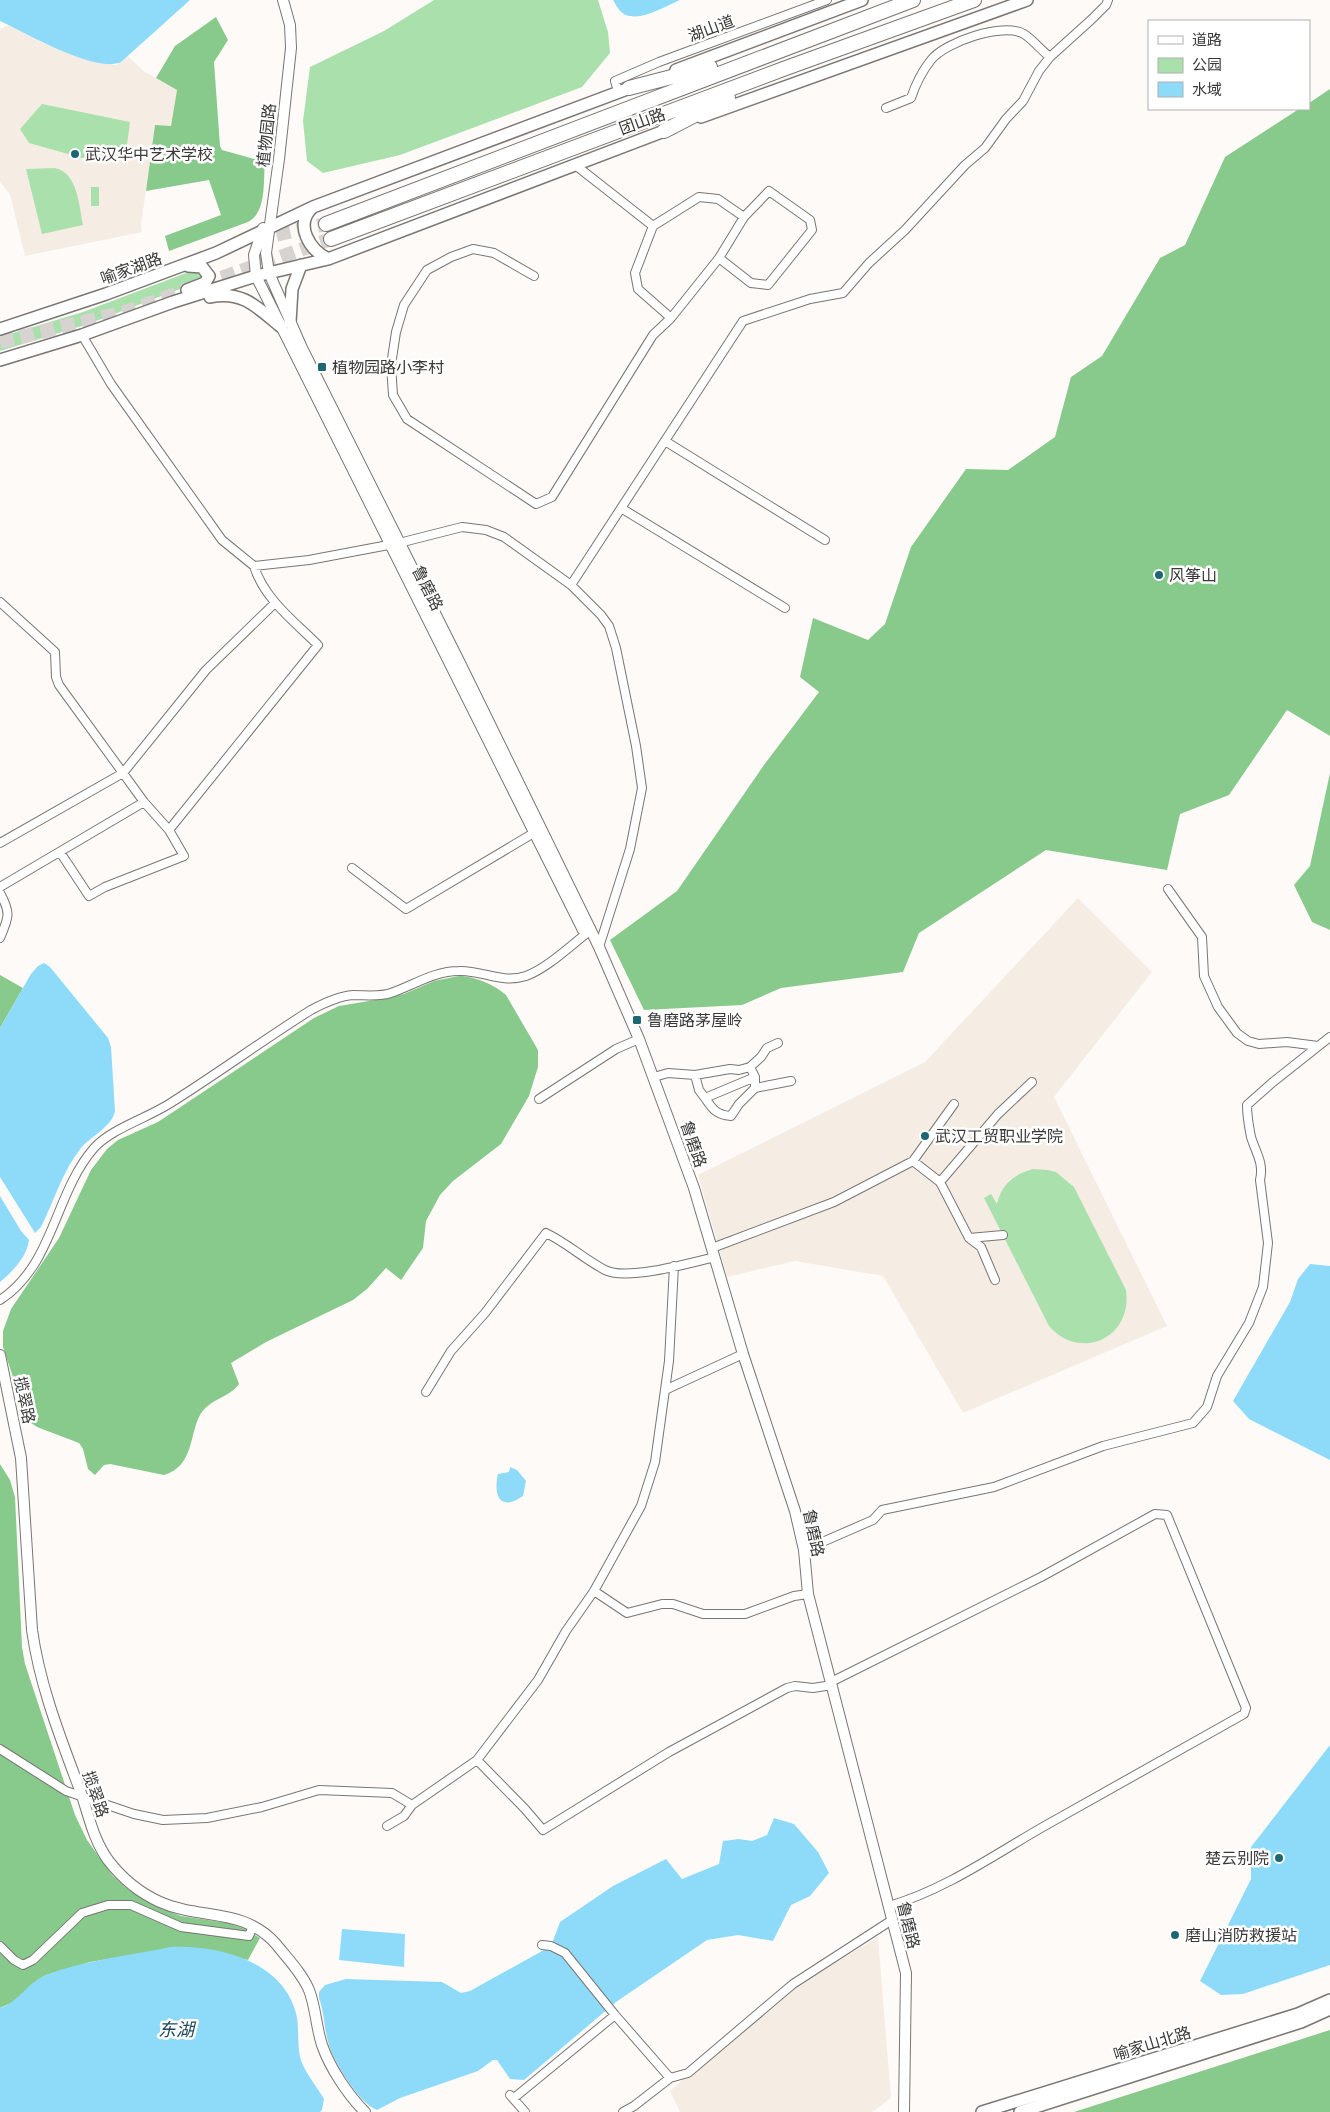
<svg xmlns="http://www.w3.org/2000/svg" width="1330" height="2112" viewBox="0 0 1330 2112" font-family="'Exo 2','Noto Sans SC',sans-serif">
  <rect width="100%" height="100%" fill="#fdfaf7"/>
  <!-- built -->
  <path fill="#f5ede4" d="M9,25l36,19 62,20 9,1 11,-9 18,16 32,18 -6,36h-16l-14,99 1,7 -117,24 -15,-62 -10,-12v-153z
    M1078,898l74,74 -98,125 113,229 -204,87 -80,-137 -88,-15 -68,16 -29,-102 227,-113z
    M878,1937l13,161 -19,14h-192l-10,-21 105,-92z"/>
  <!-- green -->
  <path fill="#aae0ac" d="M434,0h164l10,32 2,21 -28,34 -182,68 -77,18 -16,-12 -4,-40 7,-54 74,-36z
    M42,104l88,18 -5,38 -39,-1 -57,-16 -9,-14z
    M55,168c23,5 24,38 28,57l-41,9 -16,-65z
    M91,187h8v19h-8z
    M194,270l9,5 -2,6 -113,43 -88,27v-14l83,-25z
    M1033,1169l15,1 8,2 18,15 52,103c7,48 -46,72 -77,36l-65,-128 7,-4 6,10c4,-19 17,-30 36,-35z"/>
  <!-- forest -->
  <path fill="#88c98c" d="M216,17l12,23 -14,22 6,84 2,4 43,12c-2,19 2,50 -17,60l-79,29 -4,-15 56,-21 -12,-35 -63,11 9,-66 16,1 6,-36 -21,-12 19,-32z
    M1330,89v647l-43,-26 -58,85 -49,19 -13,56 -121,-20 -127,83 -16,39 -122,16 -39,17 -98,5 -34,-70 67,-49 87,-126 55,-73 -19,-15 13,-59 55,22 17,-16 26,-77 55,-78 42,1 47,-33 16,-60 31,-21 58,-98 25,-13 40,-88 74,-48h10v-6z
    M1330,773v157l-18,-8 -18,-37 16,-19z
    M0,975l23,13 -23,40z
    M459,976c15,0 36,9 47,19l32,55v17l-9,29 -28,48 -48,37 -13,14 -14,26 -3,27 -22,32 -15,-12 -19,21 -14,11 -87,42 -35,21 8,21c-10,14 -30,15 -39,31 -11,20 -6,51 -36,60l-54,-11 -6,1 -9,10 -7,-6 -5,-20 -4,-6 -42,-16 -6,-4 -6,-10 -22,-66v-16l8,-22 48,-71 32,-68 16,-21 11,-9 40,-18 156,-104 25,-12 48,-8 17,-4 30,-13z
    M0,1464l10,16 5,17 7,150 3,17 50,151 12,25 25,35 14,13 26,16 16,7 13,5 47,7 17,6 15,9 -12,22 -43,-10 -24,-3 -91,15 -44,13 -8,5 -25,22 -13,6z
    M1330,2030v82h-256z"/>
  <!-- water -->
  <path fill="#8edbf9" d="M0,0h190l-69,62c-25,12 -97,-30 -121,-41z
    M613,0h67c-15,6 -37,21 -54,15 -6,-2 -10,-10 -13,-15z
    M44,963l6,4 58,71 3,9 4,64c-3,16 -24,25 -34,37 -18,22 -27,53 -40,79l-6,6 -35,-56v-149l31,-54 7,-8z
    M0,1196l21,35 8,9c-2,17 -17,32 -29,42z
    M1310,1264l20,2v194l-81,-41 -16,-18 57,-99 8,-23z
    M510,1467l7,3 9,11 -3,15c-23,16 -30,0 -25,-22l11,-2z
    M1330,1745v220l-87,29 -22,1 -21,-14 51,-102v-32z
    M774,1818l20,6 24,28 11,21 -19,23 -19,9 -18,36 -35,-6 -31,5 -91,62 -92,78 -14,-1 -13,-19h-4l-15,11 -78,27 -23,12c-17,-6 -41,-45 -47,-62 -6,-16 -5,-34 -11,-50v-6l6,-7 21,-6 96,3 19,11 9,-2 81,-45 9,-24 53,-36 53,-27 16,20 37,-15 4,-23 16,-2 13,2 15,-6z
    M342,1929l63,5 -1,33 -65,-7z
    M170,1947c47,-2 112,13 126,66 4,16 0,34 6,50 5,12 15,24 22,36l-2,11 -2,2h-320v-104c19,-6 28,-26 46,-33 39,-15 83,-19 124,-28z"/>
  <g fill="none" stroke-linecap="round" stroke-linejoin="round">
    <!-- trunk-tunnel -->
    <path stroke="#d6d3d1" stroke-width="14" stroke-dasharray="14 7" stroke-linecap="butt" d="M256,239l70,-15
      M0,342l128,-31 203,-72"/>
    <defs>
      <path id="minor" d="M618,91l-3,-10 44,-19 168,-62
        M886,108l25,-10c4,-12 12,-28 20,-38 14,-18 72,-38 93,-26 7,4 18,17 26,23
        M574,164l79,62 46,-29 19,2 26,18 25,-26 41,29 2,10 -44,55 -17,-2 -32,-25 25,-41
        M653,226l-18,47 3,16 33,29 48,-60
        M534,276l-40,-23 -21,-4 -22,8 -24,13 -23,35 -8,27 -5,33 2,30 14,24 129,85 16,-7 101,-162 18,-17
        M82,335l29,49 111,156 32,26 55,-6 90,-17 63,-16 24,3 18,7 67,48 30,30 8,11 7,22 20,98 6,42 -12,61 -31,98
        M665,441l160,99
        M621,508l164,100
        M571,585l172,-264 67,-22 33,-6 26,-30 36,-33 60,-65 20,-17 21,-29 17,-18 16,-30 11,-14 42,-38 14,-14 2,-5
        M0,602l55,50 1,25 3,8 85,117 25,28 15,26 -79,31 -16,9 -29,-44
        M169,830l149,-185c-23,-23 -54,-46 -64,-79
        M0,843l123,-70 83,-103 69,-67
        M352,868l54,41 131,-78
        M0,887l144,-85
        M1168,889l34,48 2,39 14,31 19,26 11,8 11,3 28,-2 31,4
        M0,893c11,20 9,24 0,45
        M695,1075l4,15 6,8 50,-21 -5,-10
        M654,1077l14,-4 27,2 35,-6 9,1 11,-3 11,-10 6,-9 11,-5
        M755,1088l36,-7
        M705,1098c8,12 12,17 26,18l8,-12 16,-16v-11
        M539,1099l77,-50 23,-10
        M913,1161l27,21 58,-68 34,-32
        M940,1182l29,56 34,-3
        M969,1238l12,9 14,33
        M712,1248l122,-46 79,-41 41,-57
        M0,1300c54,-35 54,-106 94,-152 17,-19 53,-30 75,-44 48,-30 94,-64 142,-94 13,-7 28,-14 42,-15 13,0 26,2 38,-2 23,-8 43,-22 68,-22 23,-1 42,13 67,5 22,-8 46,-32 65,-46
        M665,1390l78,-36
        M426,1392l25,-41 34,-38 61,-80c21,10 38,26 59,37 21,11 86,-7 110,-13
        M804,1550l69,-30 9,-10 112,-23 109,-41 90,-23 14,-16 10,-31 32,-53 14,-36 5,-44 -8,-63c4,-17 -4,-27 -9,-43 -2,-10 -4,-22 -4,-32l26,-23 57,-45
        M594,1591l47,-85 14,-44 14,-101 5,-95
        M831,1682l210,-105 114,-63 12,1 79,193 -2,6c-68,38 -136,76 -203,114 -50,29 -97,62 -152,78
        M0,1749l66,42 68,23 29,6 44,-2 55,-11 57,-17 73,3 20,12 65,-45 48,49 18,21 126,-78 118,-64 8,-2 18,2 19,-3
        M477,1760l61,-80 28,-49 28,-40 33,22 35,-9h11l30,10h42l49,-18 14,-2
        M387,1826l17,-10 8,-11
        M542,1945l9,1 14,7 50,62
        M0,1946l14,14 9,5 10,-5 49,-47 26,-8h23l50,22 68,9 4,-10
        M510,2095l15,17
        M514,2098l101,-83 55,63
        M623,2112l11,-6 36,-28 18,-5 105,-89 99,-64"/>
      <path id="tertiary" d="M283,0l7,25 1,23 -12,111 -13,94 3,20 33,75 157,313 140,286 40,92 55,149 49,166 52,157 9,39 4,44 98,379 -2,139
        M263,228l-9,27 2,21 327,654
        M0,1355l21,103 11,172c8,57 29,109 49,163 8,23 12,46 27,67 13,17 32,33 52,42 40,18 83,5 116,42 11,14 26,29 33,46 7,18 7,37 13,55 8,23 26,50 43,67"/>
      <path id="secondary" d="M676,70l186,-70
        M701,117l326,-117
        M312,208c-18,17 -2,42 16,51
        M187,290l18,-7 4,-7 -7,-9 -14,-1
        M210,297c32,-7 47,10 70,29
        M290,322l2,-33 9,-24
        M0,329l106,-35 75,-28 35,-13 97,-46 322,-121
        M0,360l82,-25 91,-33 83,-26 72,-17 344,-131
        M982,2112l316,-98 32,-14
        M1020,2112l281,-90 29,-13"/>
      <path id="trunk" d="M629,88l81,-21
        M664,131l64,-33
        M326,224l587,-224
        M331,239l455,-171 188,-68"/>
    </defs>
    <!-- minor casing -->
    <use href="#minor" stroke="#797673" stroke-width="10"/>
    <!-- tertiary casing -->
    <use href="#tertiary" stroke="#797673" stroke-width="12"/>
    <!-- secondary casing -->
    <use href="#secondary" stroke="#797673" stroke-width="14"/>
    <!-- trunk casing -->
    <use href="#trunk" stroke="#797673" stroke-width="16"/>
    <!-- minor -->
    <use href="#minor" stroke="#fff" stroke-width="8"/>
    <!-- tertiary -->
    <use href="#tertiary" stroke="#fff" stroke-width="10"/>
    <!-- secondary -->
    <use href="#secondary" stroke="#fff" stroke-width="11"/>
    <!-- trunk -->
    <use href="#trunk" stroke="#fff" stroke-width="14"/>
  </g>
  <!-- markers -->
  <g fill="#1d6773" stroke="#fff" stroke-width="2">
    <circle cx="75" cy="154" r="5"/>
    <rect x="317" y="362" width="10" height="10" rx="2.5"/>
    <circle cx="1159" cy="575" r="5"/>
    <rect x="632" y="1015" width="10" height="10" rx="2.5"/>
    <circle cx="925" cy="1136" r="5"/>
    <circle cx="1279" cy="1858" r="5"/>
    <circle cx="1175" cy="1935" r="5"/>
  </g>
  <g text-anchor="middle" stroke-width="5" stroke-linejoin="round" paint-order="stroke">
    <!-- street labels -->
    <g font-size="16" fill="#3a3938" stroke="#fff">
      <text transform="translate(711 28) rotate(-20)" y="6">湖山道</text>
      <text transform="translate(642 121) rotate(-20)" y="6">团山路</text>
      <text transform="translate(266 135) rotate(-84)" y="6">植物园路</text>
      <text transform="translate(131 268) rotate(-20)" y="6">喻家湖路</text>
      <text transform="translate(428 588) rotate(63)" y="6">鲁磨路</text>
      <text transform="translate(694 1144) rotate(71)" y="6">鲁磨路</text>
      <text transform="translate(25 1400) rotate(78)" y="6">揽翠路</text>
      <text transform="translate(814 1533) rotate(78)" y="6">鲁磨路</text>
      <text transform="translate(96 1794) rotate(71)" y="6">揽翠路</text>
      <text transform="translate(909 1925) rotate(76)" y="6">鲁磨路</text>
      <text transform="translate(1152 2043) rotate(-17)" y="6">喻家山北路</text>
    </g>
    <!-- poi labels -->
    <g font-size="16" fill="#3a3938" stroke="#fff" text-anchor="start">
      <text x="85" y="160">武汉华中艺术学校</text>
      <text x="332" y="373">植物园路小李村</text>
      <text x="1169" y="581">风筝山</text>
      <text x="647" y="1026">鲁磨路茅屋岭</text>
      <text x="935" y="1142">武汉工贸职业学院</text>
      <text x="1269" y="1864" text-anchor="end">楚云别院</text>
      <text x="1185" y="1941">磨山消防救援站</text>
    </g>
    <!-- water labels -->
    <g font-size="18" font-style="italic" fill="#1e4a5a" stroke="#fff">
      <text x="176" y="2036">东湖</text>
    </g>
  </g>
  <!-- legend -->
  <rect x="1148" y="20" width="162" height="90" fill="#ffffff" stroke="#b0b0af"/>
  <rect x="1158" y="36" width="25" height="8" fill="#ffffff" stroke="#b0b0af"/>
  <text x="1192" y="45" font-size="15" fill="#3a3938">道路</text>
  <rect x="1158" y="58" width="25" height="15" fill="#aae0ac" stroke="#b0b0af"/>
  <text x="1192" y="70" font-size="15" fill="#3a3938">公园</text>
  <rect x="1158" y="82" width="25" height="15" fill="#8edbf9" stroke="#b0b0af"/>
  <text x="1192" y="95" font-size="15" fill="#3a3938">水域</text>
</svg>
